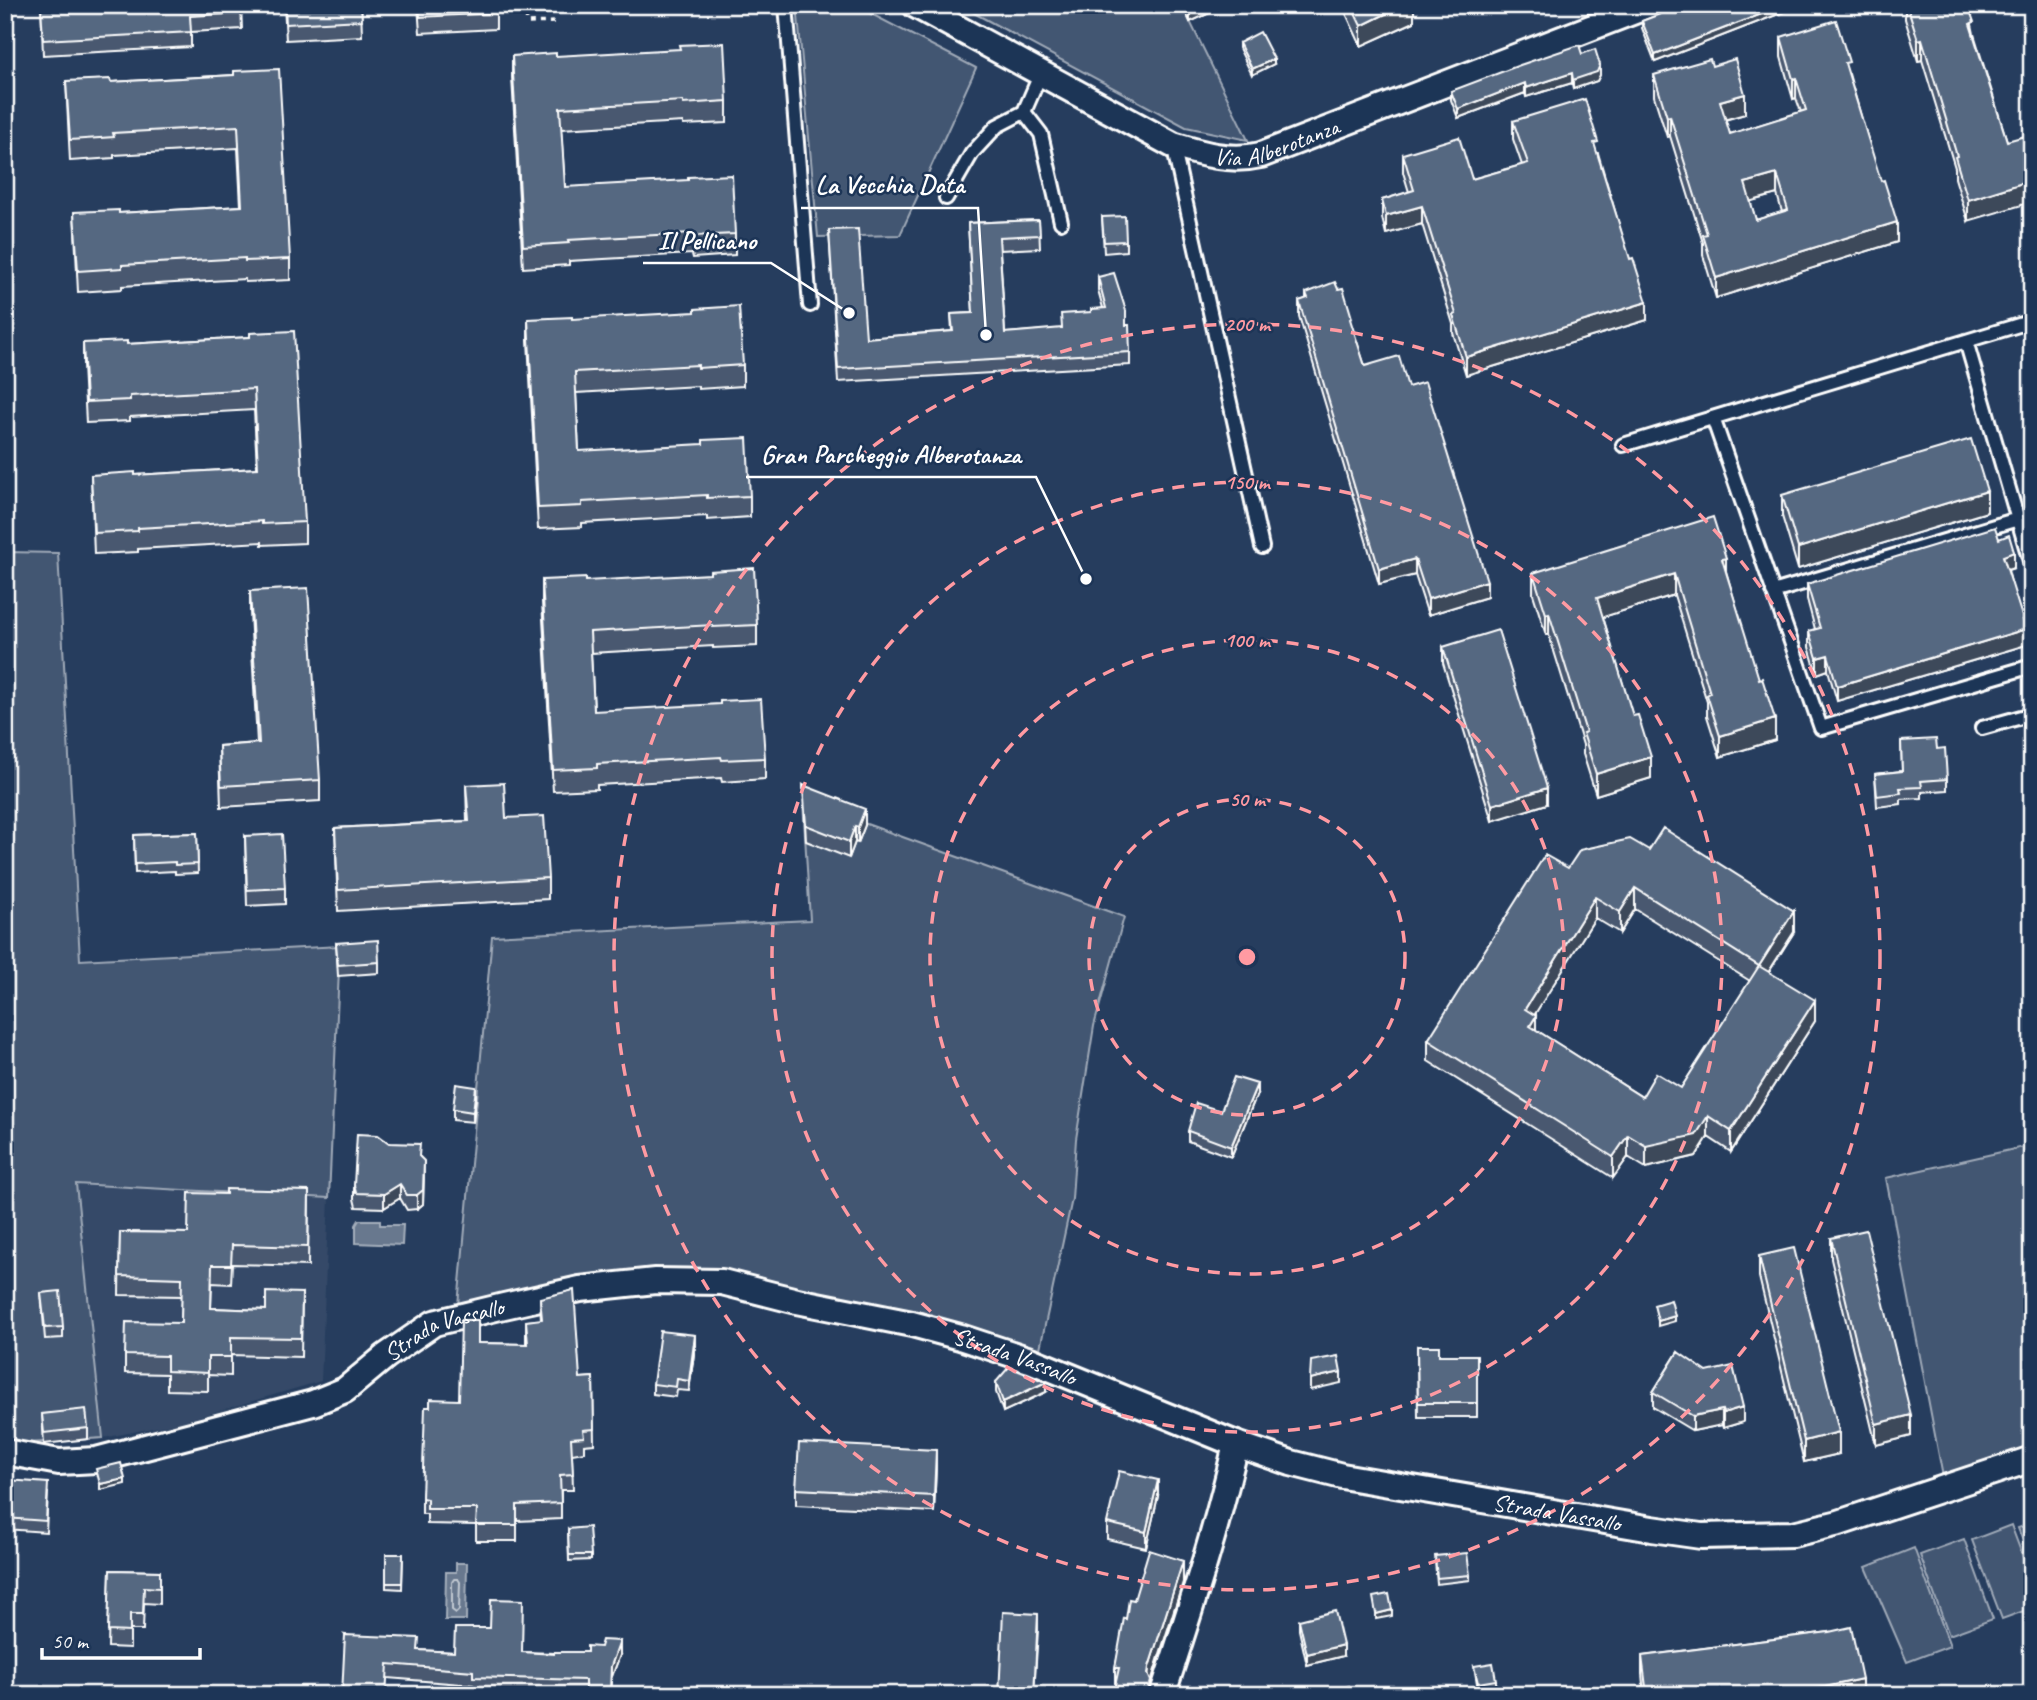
<svg xmlns="http://www.w3.org/2000/svg" width="2037" height="1700" viewBox="0 0 2037 1700" font-family="Caveat,sans-serif">
  <rect width="100%" height="100%" fill="#263d5e"/>
  <filter id="ink" filterUnits="userSpaceOnUse"><feTurbulence type="fractalNoise" baseFrequency=".0143" numOctaves="2"/><feDisplacementMap in="SourceGraphic" scale="14" xChannelSelector="R" yChannelSelector="G"/><feConvolveMatrix kernelMatrix="1 2 1 2 8 2 1 2 1" color-interpolation-filters="sRGB"/></filter>
  <g filter="url(#ink)">
    <!-- built -->
    <path fill="#344a68" d="M76,1184l253,14 -8,183 -143,42 -75,15z"/>
    <!-- green -->
    <path fill="#425672" stroke="#a0aab8" stroke-width="2" d="M797,5h57l122,63 -76,167 -82,2z
      M959,5h223l66,135 -62,-13z
      M5,552l53,1 22,407 260,-14 -11,252 -253,-14 27,254 -74,5 -24,-3z
      M803,801l321,116 -30,109 -18,113 -4,60 -33,154 -319,-80 -262,32 34,-369 318,-16z
      M2032,1145v302l-89,30 -57,-299z
      M2032,1523v41l-14,-36z
      M2011,1525l21,56v27l-30,11 -30,-79z
      M1964,1539l29,80 -44,16 -29,-80z
      M1914,1548l36,98 -43,16 -41,-95z"/>
    <!-- water -->
    <path fill="#67788e" stroke="#a4aebb" stroke-width="2" d="M359,1220h21v5h23l-1,20 -46,-2v-18z
      M456,1563h11l-1,57h-21l1,-48h10z"/>
    <g fill="none" stroke-linecap="round" stroke-linejoin="round">
      <!-- shore -->
      <path stroke="#c2c9d2" stroke-width="2" d="M454,1579h4l2,3 -1,28 -3,3 -4,-3v-28z"/>
      <defs>
        <path id="service" d="M786,5l24,300
          M1024,112l17,22 20,88
          M1173,145l89,402
          M946,198l26,-45 25,-27 27,-14 17,-39
          M1966,341l66,227
          M1713,418l108,310 211,-62
          M1623,445l409,-124
          M1773,592l245,-73
          M1982,728l50,-14"/>
        <g id="minor">
          <path id="s1" d="M915,5l258,140c29,9 58,17 88,10l389,-150"/>
          <path id="s2" d="M5,1452l54,10 37,-2 217,-57 32,-13 41,-34 48,-33 70,-17 76,-17 75,-8 67,1 75,19 115,23 48,13 70,23 206,84 55,19 51,13 310,53 49,7 92,-2 46,-11 193,-64"/>
          <path d="M1163,1693c27,-83 54,-164 73,-249"/>
        </g>
      </defs>
      <!-- service casing -->
      <use href="#service" stroke="#fff" stroke-width="18"/>
      <!-- minor casing -->
      <use href="#minor" stroke="#fff" stroke-width="30"/>
      <!-- path -->
      <path stroke="#fff" stroke-width="3.5" stroke-dasharray="5 5" stroke-linecap="butt" d="M525,5l2,18 28,-1"/>
      <!-- service -->
      <use href="#service" stroke="#1d3557" stroke-width="12"/>
      <!-- minor -->
      <use href="#minor" stroke="#1d3557" stroke-width="24"/>
    </g>
    <!-- wall -->
    <path fill="#49596f" stroke="#fff" stroke-width="2" fill-rule="evenodd" d="M41,5h200l1,24 -51,3v15l-148,8z
      M284,5h77l1,31 -76,4z
      M418,5h78v24l-76,4z
      M1182,5h45l-37,17z
      M1342,5h72v17l-53,24z
      M1683,5h119l-147,57 -13,-34v-7z
      M1905,5h63l6,29 33,107 -39,80 -13,-43v-10l-33,-108 -4,1 -13,-42z
      M1781,37l68,37 48,168 -181,56 -13,-43v-12l-33,-107 -3,1 -13,-41v-21l58,-9 33,48 -20,6 5,14 71,-22 -5,-14 -3,1 -12,-42zM1777,194l5,18 -26,8 -6,-19z
      M1239,43l35,21 -22,11 -13,-27z
      M1582,54l18,21 -3,6 -24,8 -1,-6 -46,14 -1,-4 -67,25 -7,-18v-9z
      M512,56h44l171,45v22l-44,2v-3l-122,7 4,58 170,47v21l-42,3 -1,-4 -123,7v4l-46,3 -11,-191z
      M234,75l56,184v21l-45,2v-3l-123,7v3l-44,3 -4,-80 45,1 122,-7 -3,-58 -124,7v3l-44,3 -4,-80 45,1z
      M1513,121l85,32 49,167 -181,55 -13,-42v-9l-31,-100 -36,10 -4,-16v-18l27,-8 -6,-20v-18l69,25 50,-14 -9,-26z
      M1102,217l24,24v10l-22,2z
      M1039,220l1,28 -40,2 5,83 56,-4 30,-17 12,-4 -5,-18v-13l28,48 4,27v13l-292,17 -9,-152 37,108 86,-7 -1,-17 22,-1 -5,-90z
      M1306,293l46,34 13,39 43,21 79,210 -59,18 -13,-40 -36,9 -80,-268v-15l7,-2z
      M528,319h44l171,46v21l-45,3v-3l-122,7 3,58 171,45v21l-43,3v-4l-125,7v4l-44,2 -10,-189z
      M250,337l55,185v21l-43,2v-3l-124,7v3l-44,2 -3,-79h44l122,-7 -3,-58 -124,7v4l-44,2 -3,-58v-22l44,1z
      M2032,421v34l-4,-12v-21z
      M1782,495l205,17 -189,57 -16,-53z
      M1999,539l15,29 -6,2 18,75 -189,56 -9,-31 -11,4 -8,-27v-16l6,-2 -8,-30v-15z
      M1726,571l49,169 -55,17 -13,-41v-14l-33,-107 -71,22 48,161 -55,17 -13,-41v-9l-34,-110h-3l-13,-41v-21z
      M542,580l215,45v21l-44,2v-2l-122,7 3,58 171,47v21l-43,3 -1,-4 -124,7v4l-44,2 -11,-189z
      M250,591l70,189v21l-99,6 -2,-61 38,-3 -7,-131z
      M1443,647l104,157 -55,17 -49,-158z
      M2029,725h3v47h-1z
      M1901,741l36,8 10,30v11l-25,2v6l-21,1v5l-24,3 -2,-33 27,-3z
      M466,785l40,33 42,60v21l-210,12 -3,-83 132,-7z
      M803,785l62,40 -7,18 -3,-1 -6,16 -43,-17z
      M197,833l1,40 -23,1v-3l-40,2 -1,-38z
      M245,836l40,52v16l-38,2z
      M1649,850l145,82 -25,40 46,49 -84,131 -23,-15 -12,19 -50,12 -18,-11 -15,21 -185,-117v-21l140,-172zM1635,909l115,72 -69,107 -39,9 -106,-67 -2,-15 61,-97 25,15z
      M336,943l43,19v11l-41,3z
      M1257,1094l-26,63 -43,-16v-10l33,-20z
      M476,1097l-3,25 -20,-2v-11z
      M389,1143l31,14 4,18 -1,29 -6,5 -10,1 -7,-12 -16,10 -28,-1 -2,-8v-14z
      M309,1191l-1,75 -76,-2 -1,20 -19,-1 -1,25 55,2 36,-17 -1,64 -70,-2v21l-23,-1v16l-41,-1v-16l-42,-1v-18l56,-32 1,-27 -63,-1 1,-63 68,1 38,-39z
      M1831,1238l80,198 -35,9 -45,-186z
      M1759,1256l80,198 -35,8 -45,-185z
      M41,1293l22,34v11l-18,1z
      M540,1298l40,80 13,-1 1,67 -10,1v7l-12,2 1,36h-12v29l-44,2v20h-41v-16l-49,-1v-10h-5v-16l8,-91 29,-7 19,-57 48,1v-23l15,-1z
      M695,1346l-6,45 -12,-1 -1,7 -23,-3v-10z
      M1417,1346l22,9h38v62h-59z
      M1678,1352l65,70 -20,6 -1,-3 -29,6 -40,-24v-15z
      M996,1382l50,10 -43,20 -7,-20z
      M42,1414l46,14v11l-44,5z
      M936,1466l-2,46 -138,-7v-16z
      M48,1493l-2,39 -41,-3v-30z
      M1158,1496l-12,52 -39,-9v-16z
      M568,1529l23,26v5l-22,1z
      M386,1554h17l-1,35 -16,-1z
      M1435,1561l35,14v5l-33,4z
      M110,1570l50,1v33l-16,-1 -1,27h-13v18l-22,-1z
      M1183,1582l-32,99v14h-36v-27l11,-49 8,-19z
      M1299,1620l44,36 -36,9 -8,-35z
      M1829,1632l33,63h-218l-2,-21v-18z
      M345,1635l74,15 35,2h68l98,3 -9,24 -1,16 -137,-4v-6l-85,-7z
      M1474,1666l22,14v5l-18,4z"/>
    <!-- shaded-wall -->
    <path fill="#3c485a" stroke="#fff" stroke-width="2" d="M1190,5h37l-37,17z
      M1404,5h10v17l-53,24v-20z
      M1785,5h17l-147,57v-7z
      M1922,39v21l-4,1v-21z
      M1274,59v5l-22,11v-6z
      M1600,65v10l-3,6 -24,8v-9z
      M1572,73v10l-46,14v-9z
      M1796,78v20l-3,1v-20z
      M1525,83v10l-67,25v-9z
      M1745,94v20l-25,7v-20z
      M1670,116v20l-3,1v-20z
      M1777,174v20l-32,9v-20z
      M2032,180v22l-64,19v-21z
      M1422,206v18l-36,10v-18z
      M1897,222v20l-181,56v-20z
      M1647,302v18l-181,55v-18z
      M1987,491v21l-189,57v-21z
      M2014,552v16l-11,3v-15z
      M1726,558v21l-4,-20z
      M1415,559v16l-36,9v-15z
      M1674,574v21l-77,24v-21z
      M1487,581v16l-59,18v-16z
      M1549,613v22h-3v-21z
      M2026,629v16l-189,56v-15z
      M1828,655v15l-11,4v-16z
      M1775,719v21l-55,17v-21z
      M1651,757v21l-55,17v-21z
      M1547,788v16l-55,17v-16z
      M865,809v16l-7,18v-16z
      M855,826v16l-6,16v-16z
      M1635,888v21l-15,24v-21z
      M1595,897v21l-70,112v-21z
      M1794,911v21l-35,55v-21z
      M1815,1000v21l-84,131v-21z
      M1536,1016v21l-6,-11z
      M1257,1084v10l-26,63v-10z
      M476,1087v10l-3,25v-10z
      M1708,1116v21l-12,19 -50,12v-22z
      M1628,1135v22l-15,21v-21z
      M424,1161l-1,43 -6,5v-14z
      M400,1184v14l-16,10v-14z
      M1675,1316v5l-17,5v-5z
      M695,1335v11l-6,45v-10z
      M1341,1372v11l-31,7v-11z
      M1046,1382v10l-43,20v-10z
      M1743,1407v15l-20,6v-15z
      M1722,1410v15l-29,6v-15z
      M1911,1415v21l-35,9v-21z
      M1839,1432v22l-35,8v-21z
      M936,1450v16l-2,46v-16z
      M125,1479v5l-25,6v-6z
      M1158,1480v16l-12,52v-16z
      M1183,1561v21l-34,106 2,-7v14h-4l2,-28z
      M1392,1610v6l-16,3v-5z
      M1038,1614v16l-4,65z
      M620,1641v14l-9,24 -1,16 1,-29z
      M1343,1645v11l-36,9v-11z
      M1862,1679v16h-37v-8z"/>
    <!-- building -->
    <path fill="#556781" stroke="#fff" stroke-width="2" fill-rule="evenodd" d="M41,5h200l1,8 -52,3 1,16 -148,8z
      M285,5h76l1,15 -76,4z
      M419,5h77v8l-76,4z
      M1351,5h53l-43,21z
      M1683,5h102l-130,50 -13,-34z
      M1907,5h61l6,17 -4,2 37,117 25,-7v46l-64,20 -13,-43 2,-1 -35,-117 -4,1z
      M1836,20l13,42 -4,1 36,118 3,-1 13,42 -181,56 -13,-43 4,-1 -37,-118 -3,1 -13,-42 56,-16 2,7 23,-7 10,35 -25,7 10,33 76,-24 -10,-32 -3,1 -12,-42zM1777,174l11,36 -32,10 -11,-37z
      M1260,32l14,27 -22,10 -13,-26z
      M724,43l3,58 -44,3v-3l-123,7 5,79 123,-7v-3l44,-2 3,59 -42,2 -1,-3 -124,7 1,3 -46,3 -11,-190 44,-3v3l124,-7 -1,-4z
      M1579,45l3,9 13,-5 5,16 -3,7 -24,8 -1,-7 -46,15 -1,-5 -67,26 -7,-18 69,-26z
      M279,69l11,190 -45,2v-3l-123,7v3l-44,3 -4,-59 45,-2v3l123,-7 -4,-80 -125,7 1,4 -44,3 -4,-59 44,-2 1,3 123,-7v-4z
      M1585,99l13,43 -4,1 36,116 3,-1 14,44 -181,55 -13,-42 3,-1 -34,-108 -36,10 -4,-16 32,-10 -11,-36 56,-17 13,42 56,-16 -15,-42z
      M5,181h4l-1,21h-3z
      M1125,216l1,25 -22,1 -2,-25z
      M1039,220l1,15 -41,2 6,96 57,-5 -1,-14 30,-2v-3l15,-1 -8,-31 16,-4 12,38v14h3l1,27 -292,17 -9,-139 29,-1 8,109 87,-7 -2,-17 22,-1 -5,-90z
      M1335,282l3,7 5,-1 9,30 -2,1 15,47 34,-10 9,31 17,-5 62,199 -59,18 -13,-40 -36,10 -80,-268 9,-3 -2,-5z
      M739,306l4,59 -45,3v-3l-123,7 4,79 124,-7v-4l44,-2 3,58 -43,2v-3l-125,7v4l-44,2 -10,-189 44,-2v2l123,-7v-3z
      M294,331l11,191 -43,2v-3l-124,7v3l-44,2 -3,-58 44,-3v3l123,-7 -4,-79 -124,7v4l-44,2 -3,-59 44,-2v3l123,-7v-4z
      M2032,421v12l-4,-11z
      M1971,439l16,52 -189,57 -16,-53z
      M1713,517l13,41 -4,1 37,120 3,-1 13,41 -55,17 -13,-41 3,-2 -36,-119 -77,24 36,118 5,-1 13,42 -55,17 -13,-41 3,-1 -37,-119 -3,1 -13,-41z
      M1995,527l4,12 10,-4 5,17 -11,4 23,73 -189,57 -9,-31 -11,3 -8,-27 11,-3 -13,-44z
      M754,568l3,57 -44,2v-2l-123,7 4,79 126,-7v-3l41,-2 4,59 -43,2 -1,-3 -124,7v4l-44,2 -11,-190 44,-2v3l124,-7v-3z
      M308,588l12,192 -99,6 -2,-40 40,-3 -9,-152z
      M1498,630l49,158 -55,17 -49,-158z
      M2029,725h3v32h-1z
      M1936,739l1,10 8,-1 2,31 -26,2 1,6 -22,1 1,5 -24,3 -2,-22 27,-3 -1,-30z
      M504,783l2,35 38,-2 4,62 -210,12 -3,-62 134,-7 -3,-36z
      M803,785l62,24 -7,18 -3,-1 -6,16 -43,-17z
      M1663,828l131,83 -35,55 -124,-78 -15,24 -25,-15 -70,112 11,7 -6,10 112,71 14,-24 25,15 78,-122 56,34 -84,131 -23,-15 -12,19 -50,11 -18,-11 -15,22 -185,-117 117,-185 23,13 12,-18 50,-11 19,11z
      M197,833l1,31 -23,1v-3l-40,2 -1,-29z
      M282,834l3,54 -38,2 -2,-54z
      M378,940l1,22 -41,3 -2,-22z
      M1234,1077l23,7 -26,63 -43,-16 8,-28 25,8z
      M456,1084l20,3 -3,25 -20,-3z
      M357,1134l21,1 11,8 31,1 -1,12 5,5 -1,29 -6,5h-10l-7,-11 -16,10 -28,-1 -2,-8z
      M226,1189l83,2 -1,56 -76,-2 -1,20h-19l-1,43 55,2v-18l36,1 -1,45 -70,-1v20h-23v16l-41,-2v-15l-42,-1 1,-33 55,1 1,-45 -63,-2 1,-44 68,1 1,-40 37,1z
      M1866,1230l45,185 -35,9 -45,-186z
      M1794,1248l45,184 -35,9 -45,-185z
      M574,1290l6,88 13,-1 1,52 -11,1 1,7 -13,1 2,36 -13,1 1,28 -44,2v20h-41l1,-16h-50v-10l-5,-1 3,-91h5v-8l29,1 2,-80h17v23l50,1 -2,-23 16,-2 -2,-21z
      M60,1291l3,36 -18,1 -4,-35z
      M1671,1300l4,16 -17,5 -4,-16z
      M660,1331l35,4 -6,46 -12,-2 -1,8 -23,-3z
      M1417,1346h22v9h38v48h-59z
      M1678,1352l29,20 26,-6 10,41 -20,6 -1,-3 -29,6 -40,-24z
      M1338,1356l3,16 -31,7 1,-18z
      M1009,1367l37,15 -43,20 -7,-20z
      M86,1409l2,19 -44,5 -2,-19z
      M799,1443l137,7 -2,46 -138,-7z
      M121,1463l4,16 -25,5 -4,-15z
      M1119,1471l39,9 -12,52 -39,-9z
      M7,1480l41,3 -2,38 -41,-3z
      M589,1527l2,28h-22l-1,-26z
      M1149,1550l34,11 -34,106 -1,7 3,7 -4,14h-25l1,-7 -8,-2 4,-18h-4l9,-50 2,1 3,-20 5,1z
      M1467,1553l3,22 -33,3 -2,-22z
      M386,1554h17l-1,29h-16z
      M110,1570l50,1v17l-16,-1 -1,27h-13v18l-22,-1z
      M1389,1594l3,16 -16,4 -3,-17z
      M491,1599l32,1 -1,52 32,2v-2h33v-6l13,1 2,-7 18,1 -9,25 -1,26 -25,-2v-10l-112,-3v-6l-85,-7 -2,31h-44l3,-60 74,3 -1,12 36,2 1,-24h35z
      M1335,1611l8,34 -36,9 -8,-34z
      M1003,1612l35,2 -4,81h-35z
      M1851,1627l11,52 -37,8 -63,8h-115l-5,-39 187,-24z
      M1493,1663l3,17 -18,3 -4,-17z
      M1349,1686l2,9h-34z
      M195,1694l26,1h-26z"/>
  </g>
  <!-- distance rings -->
  <g fill="none" stroke="#ff9aa2" stroke-width="3.5" stroke-dasharray="12 9">
    <circle cx="1247" cy="957" r="158"/>
    <circle cx="1247" cy="957" r="317"/>
    <circle cx="1247" cy="957" r="475"/>
    <circle cx="1247" cy="957" r="633"/>
  </g>
  <g text-anchor="middle" stroke-width="5" stroke-linejoin="round" paint-order="stroke">
    <!-- street labels -->
    <g font-size="24" fill="#fff" stroke="#1d3557">
      <text dy="8" stroke="none"><textPath href="#s1" startOffset="401">Via Alberotanza</textPath></text>
      <text dy="8" stroke="none"><textPath href="#s2" startOffset="469">Strada Vassallo</textPath></text>
      <text dy="8" stroke="none"><textPath href="#s2" startOffset="1057">Strada Vassallo</textPath></text>
      <text dy="8" stroke="none"><textPath href="#s2" startOffset="1624">Strada Vassallo</textPath></text>
    </g>
  </g>
  <circle cx="1247" cy="957" r="10" fill="#ff9aa2" stroke="#1d3557" stroke-width="3.5"/>
  <g font-size="21" text-anchor="middle" font-weight="bold" fill="#ff9aa2" stroke="#1d3557" stroke-width="5" stroke-linejoin="round" paint-order="stroke">
    <text x="1247" y="331">200 m</text>
    <text x="1247" y="489">150 m</text>
    <text x="1247" y="647">100 m</text>
    <text x="1247" y="806">50 m</text>
  </g>
  <!-- callouts -->
  <path fill="none" stroke="#fff" stroke-width="2.5" d="M986 335L978 208H801M849 313L771 263H643M1086 579L1036 477H746"/>
  <g fill="#fff" stroke="#1d3557" stroke-width="2.5">
    <circle cx="986" cy="335" r="7"/>
    <circle cx="849" cy="313" r="7"/>
    <circle cx="1086" cy="579" r="7"/>
  </g>
  <g font-size="26" text-anchor="middle" font-weight="bold" fill="#fff" stroke="#1d3557" stroke-width="5" stroke-linejoin="round" paint-order="stroke">
    <text x="890" y="193">La Vecchia Data</text>
    <text x="707" y="249">Il Pellicano</text>
    <text x="891" y="463">Gran Parcheggio Alberotanza</text>
  </g>
  <!-- margin -->
  <rect width="2037" height="1700" fill="none" stroke="#1d3557" stroke-width="28"/>
  <rect x="14" y="14" width="2009" height="1672" fill="none" stroke="#fff" stroke-width="2.5" filter="url(#ink)"/>
  <!-- scale -->
  <path d="M42 1648v10h158v-10" fill="none" stroke="#ffffff" stroke-width="3.5"/>
  <text x="52" y="1648" font-size="21" fill="#ffffff" stroke="#1d3557" stroke-width="5" paint-order="stroke">50 m</text>
</svg>
